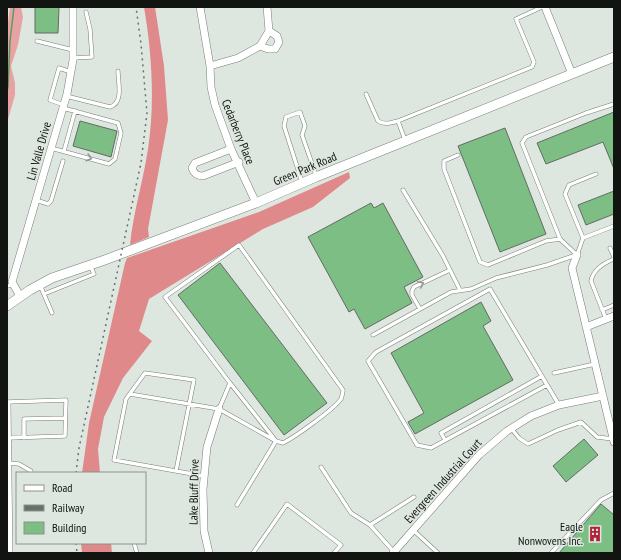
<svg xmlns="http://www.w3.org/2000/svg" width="621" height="560" viewBox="0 0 621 560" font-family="'PT Sans Narrow',sans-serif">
  <rect width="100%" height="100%" fill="#dee7df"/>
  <!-- green -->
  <path fill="#e7a3a3" d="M10,7h11l2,10 -5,28 -7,21 4,17v12l-8,28v-93z"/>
  <!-- forest -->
  <path fill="#df898b" d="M144,7h11l9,59 4,54 -20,109 1,8 -19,8c3,-32 13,-63 18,-96 7,-46 4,-96 -4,-142z
    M349,172l1,6 -37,29 -50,22 -114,70 -10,32 13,10 -29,37 -19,39 -6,32 2,24h-18l7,-50 36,-160 2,-5 132,-46z
    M81,543h30l1,10h-30z"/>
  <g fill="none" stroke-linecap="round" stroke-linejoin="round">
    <!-- stream -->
    <path stroke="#5b9a63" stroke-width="1.5" d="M7,91l1,-4 2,-46 4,-34"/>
  </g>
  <!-- building -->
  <path fill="#7dbe85" stroke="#636b64" d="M35,7h24l-1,26h-23z
    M614,112v57l-11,-27 -57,22 -9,-21z
    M80,121l37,10 -6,26 -38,-11z
    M505,128l41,106 -46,18 -42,-106z
    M614,191v23l-28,11 -8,-20z
    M371,203l3,5 9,-5 40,74 -19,10 8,16 -47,26 -11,-20 -5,3 -41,-75z
    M220,263l107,140 -43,32 -106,-140z
    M481,302l10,19 -8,5 30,54 -98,54 -7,-12 16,-9 -33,-60z
    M584,439l14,16 -32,27 -13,-16z
    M601,504l13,11v38h-55z"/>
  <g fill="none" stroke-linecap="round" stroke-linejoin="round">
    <defs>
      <path id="lane" d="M37,41l36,9
        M73,58l19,-1 -2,-28 -4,-17
        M366,94l12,27c6,4 13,2 20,0l134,-54 2,-5 -18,-43 26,-12
        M66,96l44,11c14,-4 8,-25 8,-36
        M64,105l-14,-5 9,-32 12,4
        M398,121l7,19
        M51,148l58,16 6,-5 6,-26 -3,-10 -55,-15
        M64,151l11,-40
        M458,155l-14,6v8l36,93 8,3 58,-24 14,-2
        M302,182l-18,-56 2,-9 14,-5 5,14 -3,9 14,40
        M403,190l40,66 17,34
        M36,200l12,4 3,-3 12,-40
        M583,238l-18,-44 4,-9 27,-11
        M610,248l4,9
        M577,255l-17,-16 -38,-96 4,-6 60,-24 28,-9
        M577,255l6,-17 31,-12
        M40,285l12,28
        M7,286l6,-1
        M44,294l50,-20 -4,-9
        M420,309l-8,-14v-4l2,-4 36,-17
        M602,310l12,-5
        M606,319l-15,-38c2,-11 13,-18 23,-22
        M373,335l78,-43 20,-3 25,-11 51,-13 29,-10
        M554,373l41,-9
        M230,383l46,58 -39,64
        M547,385l-116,63 -14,-3 -49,-84 8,-9 114,-63 69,116
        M130,394l89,15 57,32 7,2c12,-6 50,-33 58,-44 1,-3 2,-7 2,-9l-104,-145 -74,52 65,86 -11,26
        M7,402l59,-2 -1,36 -57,2
        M511,428l8,10 9,6 30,-14 23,-8 16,15 16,2
        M24,438v-19l41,-1
        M445,440l-4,-7 101,-57
        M8,463l11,1 12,7v2
        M321,467l30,46 19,12 24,27
        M176,471l18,-91 -49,-7 -19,26 -12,61 90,16
        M370,525l44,-28
        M413,530l25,23
        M134,543l3,10
        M253,553l34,-49 54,41 -7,8
        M551,553l50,-53 13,-7"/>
      <path id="street" d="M200,7l10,59
        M545,7l27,67
        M260,46l8,3h7l4,-7 -2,-6 -8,-5
        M231,149l-36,14 -3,5c2,6 5,8 11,8l36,-14
        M256,203l-25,-54 -16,-44 -4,-18 -1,-21 28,-8 22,-12 9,-15 -2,-24
        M577,255l-5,13 42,174
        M20,296l-8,-14 55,-188 6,-34v-53
        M586,327l28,-11
        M7,404l2,149
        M209,553l-5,-22 -1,-42 4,-42 12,-38
        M393,553l86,-98 28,-24 24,-15 28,-11 44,-9"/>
      <path id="secondary" d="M7,306l23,-16 22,-12 50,-17 154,-58 60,-26 298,-120"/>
    </defs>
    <!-- lane casing -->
    <use href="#lane" stroke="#787f78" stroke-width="4.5"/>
    <!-- street casing -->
    <use href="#street" stroke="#787f78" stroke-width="8"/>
    <!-- secondary casing -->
    <use href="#secondary" stroke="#787f78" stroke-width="10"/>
    <!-- lane -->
    <use href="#lane" stroke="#fff" stroke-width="3.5"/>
    <!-- street -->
    <use href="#street" stroke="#fff" stroke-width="7"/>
    <!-- secondary -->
    <use href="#secondary" stroke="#fff" stroke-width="9"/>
    <!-- rail -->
    <path stroke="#696f6a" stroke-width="1.5" stroke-dasharray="2 4" stroke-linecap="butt" d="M76,473l3,-25 62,-285 6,-50 -6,-69 -5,-37
      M76,543l1,10"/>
  </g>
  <!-- one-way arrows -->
  <defs><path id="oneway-chevron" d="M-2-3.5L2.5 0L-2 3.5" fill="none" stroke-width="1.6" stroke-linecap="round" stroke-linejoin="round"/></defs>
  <g stroke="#949594">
    <use href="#oneway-chevron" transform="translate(89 158) rotate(16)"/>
    <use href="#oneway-chevron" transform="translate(421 284) rotate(-27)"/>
  </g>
  <!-- icons -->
  <defs>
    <symbol id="building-bare" viewBox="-9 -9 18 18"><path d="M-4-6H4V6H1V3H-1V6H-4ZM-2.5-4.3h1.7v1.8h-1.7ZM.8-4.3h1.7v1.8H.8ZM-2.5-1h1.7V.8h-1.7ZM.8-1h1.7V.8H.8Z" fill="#b32039" stroke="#dee7df" stroke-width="2.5" paint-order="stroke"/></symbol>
  </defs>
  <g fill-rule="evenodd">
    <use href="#building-bare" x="584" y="523" width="22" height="22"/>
  </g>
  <g text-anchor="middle" stroke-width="3" stroke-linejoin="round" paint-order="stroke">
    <!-- street labels -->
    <g font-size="12" fill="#111411" stroke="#dee7df">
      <text transform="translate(238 132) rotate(68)" y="4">Cedarberry Place</text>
      <text transform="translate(39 151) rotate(-74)" y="4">Lin Valle Drive</text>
      <text transform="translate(305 169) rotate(-23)" y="4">Green Park Road</text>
      <text transform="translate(443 481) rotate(-48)" y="4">Evergreen Industrial Court</text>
      <text transform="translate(194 492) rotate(-89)" y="4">Lake Bluff Drive</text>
    </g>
    <!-- poi labels -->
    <g font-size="12" fill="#111411" stroke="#dee7df" text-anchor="end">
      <text x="583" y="531">Eagle<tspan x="583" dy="14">Nonwovens Inc.</tspan></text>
    </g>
  </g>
  <!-- border -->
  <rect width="621" height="560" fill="none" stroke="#111411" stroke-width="16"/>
  <!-- legend -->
  <rect x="16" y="472" width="130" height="72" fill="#dee7df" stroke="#8c938d"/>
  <rect x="24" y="485" width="20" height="6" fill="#ffffff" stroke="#8c938d"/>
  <text x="52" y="492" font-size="12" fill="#111411">Road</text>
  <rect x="24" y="505" width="20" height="6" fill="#696f6a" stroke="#8c938d"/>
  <text x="52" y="512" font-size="12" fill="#111411">Railway</text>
  <rect x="24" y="522" width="20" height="12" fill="#7dbe85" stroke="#8c938d"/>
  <text x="52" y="532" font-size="12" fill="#111411">Building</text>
</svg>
